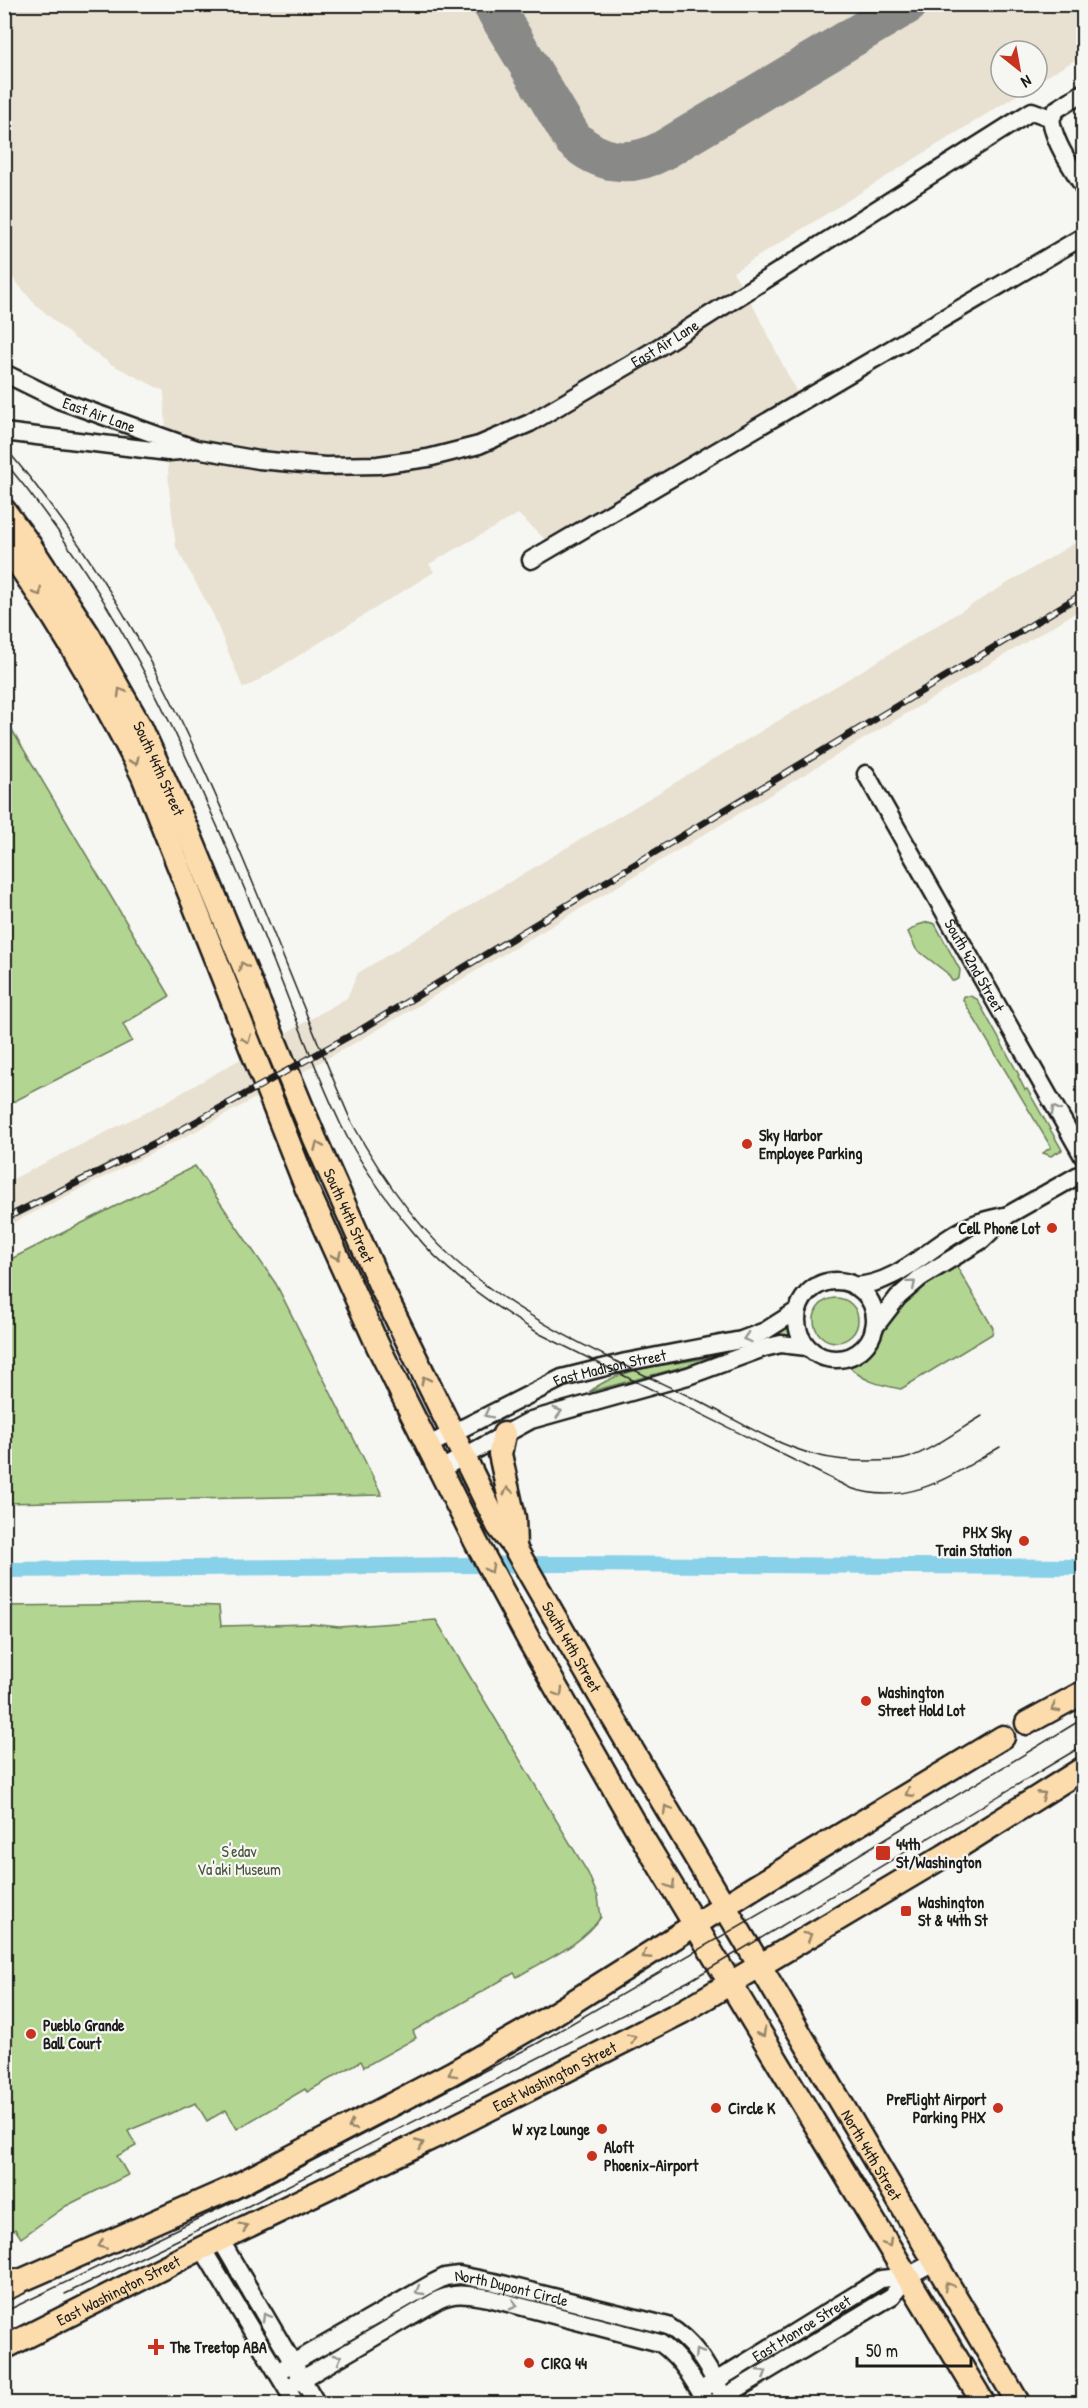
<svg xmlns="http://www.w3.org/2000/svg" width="1088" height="2408" viewBox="0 0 1088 2408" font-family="'Patrick Hand',sans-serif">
  <rect width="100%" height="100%" fill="#f6f6f2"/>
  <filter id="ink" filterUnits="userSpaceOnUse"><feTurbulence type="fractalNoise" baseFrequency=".0167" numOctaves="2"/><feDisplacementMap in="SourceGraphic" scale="12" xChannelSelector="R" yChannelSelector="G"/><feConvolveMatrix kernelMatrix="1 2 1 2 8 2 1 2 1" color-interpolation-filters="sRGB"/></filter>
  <g filter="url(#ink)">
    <!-- built -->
    <path fill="#e8e0d0" d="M1083,4l1,51 -47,27v-31h-36v36h29l-297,185 13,20 51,101 -251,147 -28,-26 -89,50 5,8 -180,111 -11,5 -31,-76 -36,-65 -7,-59 -5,-97 -53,-27 -37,-26 -41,-36 -28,-34 -1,-263z
      M1083,538v70l-721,431 -166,92 -191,96v-44l159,-80 183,-105 11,-25z"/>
    <!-- green -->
    <path fill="#b2d691" stroke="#677956" stroke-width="1.5" d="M5,718l165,278 -47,28 9,17 -127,65z
      M928,922l7,2 25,46 -1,8 -5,3h-2l-5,-8 -31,-24 -8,-17 10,-7z
      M964,996h6l7,3 42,76 -1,1 7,14 2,-1 35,61 -11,6 -8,-3 8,-6 -88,-147z
      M195,1166l81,118 106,211 -377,8v-241z
      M954,1262l39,66 -1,6 -91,55c-21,-4 -40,-8 -54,-25l20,-10 25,-44 22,-22z
      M814 1320a22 22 0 1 1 44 0a22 22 0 1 1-44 0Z
      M790,1322l3,15 -204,55c37,-29 86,-25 129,-37 26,-7 49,-20 72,-33z
      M159,1604l60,2 2,20 90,-2 28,3 97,-7 152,253 10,24 3,20c-20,29 -55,42 -84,60l-3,-4 -101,58 3,7 -52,29 -3,-6 -54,31 -2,-3 -68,40 -11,-19 -19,11 -11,-18 -64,26 -4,2 8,15 -19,10 11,19 -62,31 -45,32 -6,-9 -10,6v-629z"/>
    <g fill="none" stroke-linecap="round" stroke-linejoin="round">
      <!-- canal -->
      <path stroke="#88d1e9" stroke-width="16" d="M4,1570l556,-6 524,3"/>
      <!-- taxiway -->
      <path stroke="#898987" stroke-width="40" d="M492,4l81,135c27,25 57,29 89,12l246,-147"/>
      <defs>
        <g id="minor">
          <path d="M1051,118c3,26 20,47 33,70"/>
          <path d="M1051,118l6,-9 27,-17"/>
          <path id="s1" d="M4,373l55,27 137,49 63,11 66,6 53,-1 50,-7 51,-13 51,-22 121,-71 381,-241 19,7"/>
          <path d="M4,432l164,20 24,-2"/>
          <path d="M531,560l553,-324"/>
          <path id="s2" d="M866,774l218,384"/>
          <circle cx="836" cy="1320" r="39"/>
          <path d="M854,1286c49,-2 79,-46 123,-63 8,-3 18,-5 27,-7"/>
          <path d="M874,1328l24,-31 22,-19 62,-38 26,-25 76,-43"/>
          <path id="s3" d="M427,1446l135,-68 64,-16 115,-22 24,-9 33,-21"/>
          <path d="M439,1470l92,-50 157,-44 76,-28 17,-4 26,3"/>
          <path d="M220,2239l97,165"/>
          <path d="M202,2248l94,156"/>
          <path id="s4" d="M277,2372l154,-88 14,-7 14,-2 35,7 174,44c31,19 42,47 60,78"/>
          <path id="s5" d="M706,2387l175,-108 27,-3 26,-14"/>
          <path d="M287,2388l151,-88c18,-9 32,-5 51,-2l171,45c23,16 33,38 48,61"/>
          <path d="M714,2403l178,-107 16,-20"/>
        </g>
        <g id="major">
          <path id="s6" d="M4,510l25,34 59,90 53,94 49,108 125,303 66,148 117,239 17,22 84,146 420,710"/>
          <path d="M4,544c53,73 98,151 139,232l164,413 71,157 98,196 54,100 106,185 348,577"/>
          <path d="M504,1434l-4,20 14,64 1,30"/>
          <path d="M1027,1723l57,-31"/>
          <path d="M4,2288l228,-100 220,-115 94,-54 207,-131 250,-151"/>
          <path id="s7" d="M4,2348l198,-100 246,-118 234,-118 262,-156 140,-88"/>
        </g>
        <path id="highway" d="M4,2287l12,-5"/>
      </defs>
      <!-- minor casing -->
      <use href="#minor" stroke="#1c1c1c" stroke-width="21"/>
      <!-- major casing -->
      <use href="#major" stroke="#1c1c1c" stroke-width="27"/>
      <!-- highway casing -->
      <use href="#highway" stroke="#1c1c1c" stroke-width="30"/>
      <!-- minor -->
      <use href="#minor" stroke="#f6f6f2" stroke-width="16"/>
      <!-- major -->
      <use href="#major" stroke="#fcdcac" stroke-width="22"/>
      <!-- highway -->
      <use href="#highway" stroke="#fcdcac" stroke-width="26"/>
      <!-- tram -->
      <path stroke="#1c1c1c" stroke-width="1.5" d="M4,446c69,82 128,174 175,270 64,132 114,271 172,405 31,57 69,112 120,153 69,55 151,90 230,128 37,19 75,43 115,53 26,7 55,7 82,5 22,-1 63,-32 84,-44
        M4,461c83,99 147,214 198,331 19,43 39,86 56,130 27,67 52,137 83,203 19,39 45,75 73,108 34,42 80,74 126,101l310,154c59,20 102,-13 150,-41
        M65,2294l183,-88 441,-225 395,-236
        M4,2312l239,-115 295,-154 256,-149 290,-176"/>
      <defs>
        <path id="rail" d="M4,1219l166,-83 192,-107 722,-436"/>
      </defs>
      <!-- rail casing -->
      <use href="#rail" stroke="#1c1c1c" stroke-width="7"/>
      <!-- rail -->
      <use href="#rail" stroke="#f6f6f2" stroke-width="4.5" stroke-dasharray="14" stroke-linecap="butt"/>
    </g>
    <!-- one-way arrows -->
    <defs><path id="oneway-chevron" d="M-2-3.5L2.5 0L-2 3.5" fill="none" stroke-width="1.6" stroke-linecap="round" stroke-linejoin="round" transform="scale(1.5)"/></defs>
    <g stroke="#97866b">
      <use href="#oneway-chevron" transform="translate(38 592) rotate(57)"/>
      <use href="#oneway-chevron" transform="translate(121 692) rotate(-120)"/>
      <use href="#oneway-chevron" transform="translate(135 761) rotate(63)"/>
      <use href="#oneway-chevron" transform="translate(243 966) rotate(-112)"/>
      <use href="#oneway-chevron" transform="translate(247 1039) rotate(68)"/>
      <use href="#oneway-chevron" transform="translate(318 1146) rotate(-114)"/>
      <use href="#oneway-chevron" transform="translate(337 1256) rotate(66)"/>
      <use href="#oneway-chevron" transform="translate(425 1380) rotate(-116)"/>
      <use href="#oneway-chevron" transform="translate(508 1491) rotate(-101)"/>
      <use href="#oneway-chevron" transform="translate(490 1569) rotate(62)"/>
      <use href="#oneway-chevron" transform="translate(559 1693) rotate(60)"/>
      <use href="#oneway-chevron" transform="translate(1055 1708) rotate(151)"/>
      <use href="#oneway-chevron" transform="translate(909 1793) rotate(149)"/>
      <use href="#oneway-chevron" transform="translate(1042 1795) rotate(-33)"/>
      <use href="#oneway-chevron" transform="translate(667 1809) rotate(-121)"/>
      <use href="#oneway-chevron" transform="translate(671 1885) rotate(59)"/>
      <use href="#oneway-chevron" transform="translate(808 1936) rotate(-31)"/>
      <use href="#oneway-chevron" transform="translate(646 1955) rotate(147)"/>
      <use href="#oneway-chevron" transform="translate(762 2033) rotate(59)"/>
      <use href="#oneway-chevron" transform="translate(632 2038) rotate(-27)"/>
      <use href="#oneway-chevron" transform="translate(452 2073) rotate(151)"/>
      <use href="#oneway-chevron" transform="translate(352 2126) rotate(153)"/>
      <use href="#oneway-chevron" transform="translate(420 2144) rotate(-25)"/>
      <use href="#oneway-chevron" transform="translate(244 2227) rotate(-26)"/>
      <use href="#oneway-chevron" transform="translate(888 2243) rotate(59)"/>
      <use href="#oneway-chevron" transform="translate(102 2245) rotate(157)"/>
      <use href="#oneway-chevron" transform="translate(948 2286) rotate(-121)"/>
    </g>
    <g stroke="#949492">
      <use href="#oneway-chevron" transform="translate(1055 1110) rotate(-119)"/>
      <use href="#oneway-chevron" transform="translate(912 1284) rotate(-40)"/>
      <use href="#oneway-chevron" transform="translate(747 1338) rotate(162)"/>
      <use href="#oneway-chevron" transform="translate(558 1412) rotate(-16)"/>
      <use href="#oneway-chevron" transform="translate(488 1414) rotate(153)"/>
      <use href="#oneway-chevron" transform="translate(419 2291) rotate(150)"/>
      <use href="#oneway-chevron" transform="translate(514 2305) rotate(14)"/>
      <use href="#oneway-chevron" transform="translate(266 2317) rotate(-121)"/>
      <use href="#oneway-chevron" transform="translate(698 2353) rotate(-123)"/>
      <use href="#oneway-chevron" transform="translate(338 2358) rotate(-30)"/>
      <use href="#oneway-chevron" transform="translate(763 2373) rotate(-31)"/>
    </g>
  </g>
  <!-- markers -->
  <g fill="#c8321e" stroke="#f6f6f2" stroke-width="2">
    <circle cx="747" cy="1144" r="6"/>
    <circle cx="1052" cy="1228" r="6"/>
    <circle cx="1024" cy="1541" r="6"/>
    <circle cx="866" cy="1701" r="6"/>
    <rect x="875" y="1845" width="16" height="16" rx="3"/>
    <rect x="900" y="1905" width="12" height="12" rx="3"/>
    <circle cx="31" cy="2034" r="6"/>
    <circle cx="716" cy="2108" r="6"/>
    <circle cx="998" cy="2108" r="6"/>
    <circle cx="602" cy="2129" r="6"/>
    <circle cx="592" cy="2156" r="6"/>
    <path d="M153 2338h6v6h6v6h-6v6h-6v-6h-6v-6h6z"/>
    <circle cx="529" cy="2363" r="6"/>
  </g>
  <g text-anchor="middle" stroke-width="4.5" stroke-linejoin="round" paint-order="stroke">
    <!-- street labels -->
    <g font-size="16" fill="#1c1c1c" stroke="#f6f6f2">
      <text dy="6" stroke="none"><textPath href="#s1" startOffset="705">East Air Lane</textPath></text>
      <text dy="6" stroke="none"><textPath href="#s1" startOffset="104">East Air Lane</textPath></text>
      <text dy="6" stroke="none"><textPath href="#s6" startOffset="302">South 44th Street</textPath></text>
      <text dy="6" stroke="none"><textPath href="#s2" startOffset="220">South 42nd Street</textPath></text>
      <text dy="6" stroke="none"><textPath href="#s6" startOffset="788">South 44th Street</textPath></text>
      <text dy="6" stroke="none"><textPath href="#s3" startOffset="200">East Madison Street</textPath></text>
      <text dy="6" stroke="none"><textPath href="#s6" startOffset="1274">South 44th Street</textPath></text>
      <text dy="6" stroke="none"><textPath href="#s7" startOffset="614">East Washington Street</textPath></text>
      <text dy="6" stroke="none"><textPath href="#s6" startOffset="1864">North 44th Street</textPath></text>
      <text dy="6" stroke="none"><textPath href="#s7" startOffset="128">East Washington Street</textPath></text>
      <text dy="6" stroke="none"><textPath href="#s4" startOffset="261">North Dupont Circle</textPath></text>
      <text dy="6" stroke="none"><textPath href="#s5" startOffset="112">East Monroe Street</textPath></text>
    </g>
    <!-- poi labels -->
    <g font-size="16" font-weight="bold" fill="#1c1c1c" stroke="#f6f6f2" text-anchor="start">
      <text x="759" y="1141">Sky Harbor<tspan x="759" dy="18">Employee Parking</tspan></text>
      <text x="1040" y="1234" text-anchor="end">Cell Phone Lot</text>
      <text x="1012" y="1538" text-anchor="end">PHX Sky<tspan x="1012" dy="18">Train Station</tspan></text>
      <text x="878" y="1698">Washington<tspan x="878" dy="18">Street Hold Lot</tspan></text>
      <text x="896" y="1850">44th<tspan x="896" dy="18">St/Washington</tspan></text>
      <text x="918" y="1908">Washington<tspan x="918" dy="18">St &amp; 44th St</tspan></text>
      <text x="43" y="2031">Pueblo Grande<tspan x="43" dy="18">Ball Court</tspan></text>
      <text x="986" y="2105" text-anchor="end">PreFlight Airport<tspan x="986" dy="18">Parking PHX</tspan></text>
      <text x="728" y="2114">Circle K</text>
      <text x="590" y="2135" text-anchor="end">W xyz Lounge</text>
      <text x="604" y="2153">Aloft<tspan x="604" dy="18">Phoenix-Airport</tspan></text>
      <text x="170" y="2353">The Treetop ABA</text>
      <text x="541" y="2369">CIRQ 44</text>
    </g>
    <!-- park labels -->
    <g font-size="16" fill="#49543f" stroke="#f6f6f2">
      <text x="239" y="1857">S'edav<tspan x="239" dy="18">Va'aki Museum</tspan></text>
    </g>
  </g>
  <!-- margin -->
  <rect width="1088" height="2408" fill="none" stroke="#f6f6f2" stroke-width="24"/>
  <rect x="12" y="12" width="1064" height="2384" fill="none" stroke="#1c1c1c" stroke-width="2" filter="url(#ink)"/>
  <!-- north arrow -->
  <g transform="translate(1019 69) rotate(149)"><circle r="28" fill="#f6f6f2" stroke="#9f9f9c" stroke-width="1.5"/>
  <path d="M0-4.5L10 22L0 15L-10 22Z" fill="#c8321e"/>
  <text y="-9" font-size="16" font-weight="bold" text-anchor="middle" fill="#1c1c1c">N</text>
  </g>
  <!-- scale -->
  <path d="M857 2357v9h114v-9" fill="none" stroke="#1c1c1c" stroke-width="3"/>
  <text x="866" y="2357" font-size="18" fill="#1c1c1c" stroke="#f6f6f2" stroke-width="4.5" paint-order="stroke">50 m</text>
</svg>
